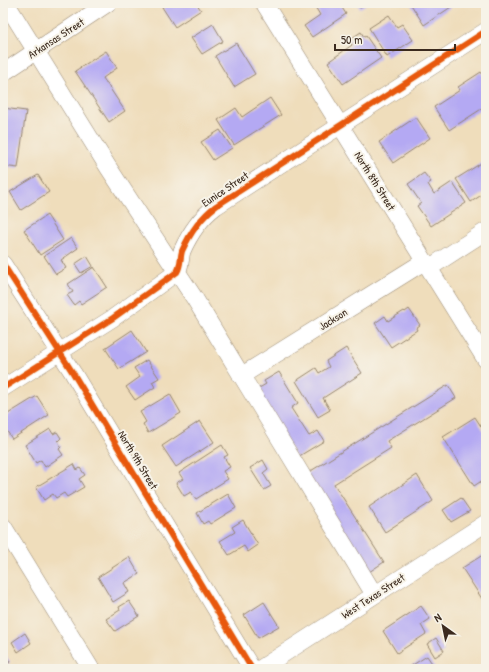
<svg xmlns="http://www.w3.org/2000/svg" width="489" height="672" viewBox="0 0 489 672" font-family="'Patrick Hand',sans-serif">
  <rect width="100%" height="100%" fill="#f7f3e8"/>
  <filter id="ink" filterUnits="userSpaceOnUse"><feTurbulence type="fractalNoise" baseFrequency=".025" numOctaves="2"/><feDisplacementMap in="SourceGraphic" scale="8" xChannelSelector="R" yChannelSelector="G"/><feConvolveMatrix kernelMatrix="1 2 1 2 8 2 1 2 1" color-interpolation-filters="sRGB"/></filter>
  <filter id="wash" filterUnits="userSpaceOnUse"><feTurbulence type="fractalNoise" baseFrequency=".012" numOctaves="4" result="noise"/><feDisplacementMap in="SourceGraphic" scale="16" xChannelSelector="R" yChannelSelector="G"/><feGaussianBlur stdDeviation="0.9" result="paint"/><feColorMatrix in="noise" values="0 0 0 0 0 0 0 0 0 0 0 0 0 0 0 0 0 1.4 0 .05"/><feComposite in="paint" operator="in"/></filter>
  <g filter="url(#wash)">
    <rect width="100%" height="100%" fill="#efddbb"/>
    <g id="blocks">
      <!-- building -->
      <path fill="#b4a9f3" d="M167,3h29l5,7 -26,17 -13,-20z
        M317,3h22l7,11 -34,23 -8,-11 16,-11 -6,-10z
        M356,3h12l-8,5z
        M410,3h47l-33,22z
        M389,15l8,12 5,-3 11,16 -26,17 -18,-29z
        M213,24l10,17 -21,13 -11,-16z
        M361,32l3,5 2,-1 15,22 -38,26 -15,-22 24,-17 -3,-5z
        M236,43l19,31 -21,13 -19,-31z
        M106,51l11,17 -14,10 22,33 -16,11 -34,-51z
        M481,72l2,3 3,-2v33l-37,24 -15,-23 26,-17 -2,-3z
        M270,98l11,17 -47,30 -16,-25 18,-12 6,9z
        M3,108l23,3 -8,57 -15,-2z
        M416,117l14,21 -37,25 -14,-21z
        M220,130l12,18 -19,12 -12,-18z
        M486,160v32l-15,10 -15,-23z
        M424,173l7,9 -3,2 6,10 18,-12 14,21 -35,23 -14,-20 4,-3 -13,-19z
        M38,175l11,17 -28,18 -11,-18z
        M47,215l16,25 -23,15 -16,-25z
        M71,238l7,10 -17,12 5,8 -10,6 -12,-18z
        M87,256l6,10 -12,7 -6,-9z
        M94,267l13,20 -26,17 -2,-3 -5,4 -7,-10 6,-3 -5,-8z
        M409,309l11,16 -4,3 1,2 -26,17 -16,-24 10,-7 3,5 16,-10 1,1z
        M132,330l14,22 -27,17 -14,-21z
        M346,348l16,25 -39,25 7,12 -12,7 -22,-36 20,-13 3,5 10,-6 -3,-6z
        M147,360l12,18 -7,4 3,5 -20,13 -9,-13 14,-10 -6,-9z
        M279,372l19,31 -7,5 18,28 9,-5 6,10 -28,17 -42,-67 12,-7 -2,-3z
        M448,385l8,13 -69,43 4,7 -57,36 50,78 -15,10 -63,-98z
        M170,394l11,19 -33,20 -5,-9 3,-2 -6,-10z
        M37,396l12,19 -37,24 -9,-14v-8z
        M475,417l11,17 -3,1 3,5v44l-3,-4 -9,6 -31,-49z
        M200,421l14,21 -38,25 -14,-21z
        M50,429l3,5 4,-2 4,6 -3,3 3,6 -2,2 4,6 -18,12 -4,-7 -5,3 -11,-18z
        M222,445l6,10 -4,2 6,10 -7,4 5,8 -32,20 -5,-7 -7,4 -8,-13 7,-4 -4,-6z
        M263,460l5,9 -5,4 8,13 -7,4 -14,-22z
        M74,464l3,6 3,-2 5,7 -6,4 5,8 -17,10 -3,-4 -8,5 -3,-4 -9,6 -8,-13z
        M417,475l16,26 -48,31 -16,-25z
        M228,494l8,14 -26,16 -2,-3 -5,3 -6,-11z
        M461,498l9,13 -19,11 -8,-12z
        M243,520l15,25 -10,7 -4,-6 -15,9 -9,-14 15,-9 -3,-5z
        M486,553v52l-24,-37z
        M129,557l10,17 -15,9 5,9 -16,10 -15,-25z
        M129,601l10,15 -24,15 -9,-12 14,-9 -1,-3z
        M264,602l15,24 -21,12 -14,-23z
        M421,606l9,13 -9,6 5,9 -29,19 -14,-22z
        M25,633l6,10 -13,9 -6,-10z
        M436,638l8,13 -9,6 -8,-13z
        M3,651l7,11 -7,5z
        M427,656l9,13h-23l-2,-3z"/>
    </g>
  </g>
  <g filter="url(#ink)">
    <use href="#blocks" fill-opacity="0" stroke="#95846c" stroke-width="1"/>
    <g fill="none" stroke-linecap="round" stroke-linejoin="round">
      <defs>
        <path id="minor" d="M6,3l102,164 87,132 179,295
          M264,3l222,357
          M3,73l105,-70
          M3,264l70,109 179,296
          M429,268l57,-37
          M241,376l184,-115
          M3,388l110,-70 64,-46c4,-6 3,-14 5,-21 8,-18 18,-33 34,-45l270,-175
          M3,526l88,143
          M260,669l226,-146"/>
      </defs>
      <!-- minor casing -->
      <use href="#minor" stroke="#95846c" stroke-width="18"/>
      <!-- minor -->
      <use href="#minor" stroke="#fff" stroke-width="17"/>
      <defs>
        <path id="cycleway" d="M3,264l70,109 179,296
          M3,388l110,-70 64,-46c4,-6 3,-14 5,-21 8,-18 18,-33 34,-45l270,-175"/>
      </defs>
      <!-- cycleway casing -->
      <use href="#cycleway" stroke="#f7f3e8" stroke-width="8"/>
      <!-- cycleway -->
      <use href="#cycleway" stroke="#e8590c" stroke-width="6"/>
    </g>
  </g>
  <g text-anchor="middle" stroke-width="4" stroke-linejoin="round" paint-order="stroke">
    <!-- street labels -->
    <g font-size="11" fill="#3b2a1e" stroke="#f7f3e8">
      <text transform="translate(56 38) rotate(-33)" y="4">Arkansas Street</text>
      <text transform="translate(375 181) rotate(58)" y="4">North 8th Street</text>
      <text transform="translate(225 189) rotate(-34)" y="4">Eunice Street</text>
      <text transform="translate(333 319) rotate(-32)" y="4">Jackson</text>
      <text transform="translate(138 460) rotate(59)" y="4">North 9th Street</text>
      <text transform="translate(373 596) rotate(-33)" y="4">West Texas Street</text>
    </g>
  </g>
  <!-- margin -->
  <rect width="489" height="672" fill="none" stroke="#f7f3e8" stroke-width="16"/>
  <!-- north arrow -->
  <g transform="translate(443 626) rotate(327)" stroke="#f7f3e8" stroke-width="3" paint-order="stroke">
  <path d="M0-3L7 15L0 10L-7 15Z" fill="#3b2a1e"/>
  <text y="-6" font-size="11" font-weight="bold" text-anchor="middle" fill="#3b2a1e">N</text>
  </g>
  <!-- scale -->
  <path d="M335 44v6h120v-6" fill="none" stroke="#3b2a1e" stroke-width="2"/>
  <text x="341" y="44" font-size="12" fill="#3b2a1e" stroke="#f7f3e8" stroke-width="3" paint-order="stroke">50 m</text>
</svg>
